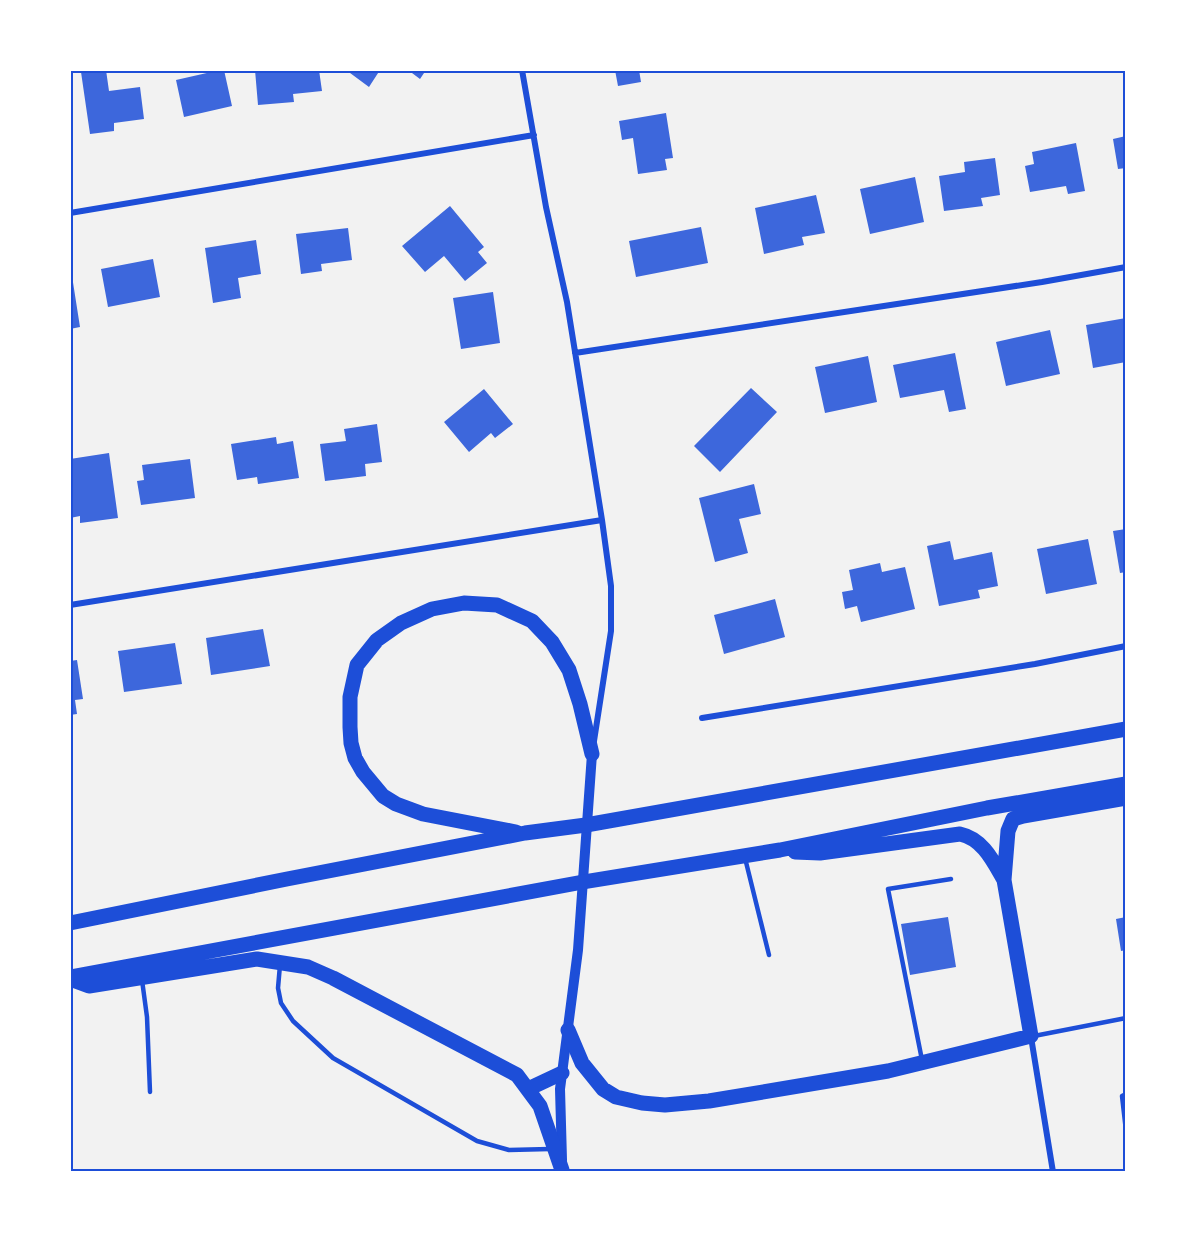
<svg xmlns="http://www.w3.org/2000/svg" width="1196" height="1242" viewBox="0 0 1196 1242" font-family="Lato,sans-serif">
  <rect width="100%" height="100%" fill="#f2f2f2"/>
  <!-- building -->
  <path fill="#3d67dc" d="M90,70h16l3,21 31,-4 4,32 -30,4v8l-24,3 -9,-62z
    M220,70h4l8,36 -48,11 -8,-37z
    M255,70h64l3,21 -29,3 1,8 -36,3z
    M346,70h34l-11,17z
    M408,70h18l-6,9z
    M615,70h24l2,12 -23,4z
    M666,113l7,45 -8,1 2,11 -29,4 -5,-36 -11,2 -3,-19z
    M1126,136v32l-8,1 -5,-30z
    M1076,143l9,48 -17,3 -2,-8 -36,6 -5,-26 9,-2 -2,-12z
    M995,158l5,37 -19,3 2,8 -39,5 -5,-35 26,-4 -1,-10z
    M915,177l9,45 -54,12 -10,-45z
    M816,195l9,38 -23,4 2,8 -40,9 -9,-46z
    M450,206l34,41 -6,5 9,11 -22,18 -21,-25 -19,16 -23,-26z
    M701,227l7,36 -72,14 -7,-36z
    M348,228l4,32 -31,4 1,7 -21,3 -5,-40z
    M256,240l5,34 -23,4 3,20 -28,5 -8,-55z
    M153,259l7,38 -52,10 -7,-38z
    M70,276h2l8,51 -10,2z
    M493,292l7,51 -39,6 -8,-51z
    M1126,318v44l-33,6 -7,-43z
    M1050,330l10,44 -54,12 -10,-44z
    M955,353l11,56 -17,3 -5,-22 -44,8 -7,-33z
    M868,356l9,46 -52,11 -10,-46z
    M751,388l26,24 -57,60 -26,-26z
    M484,389l29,35 -18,14 -4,-5 -22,19 -25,-30z
    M377,424l5,38 -17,2 1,12 -41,5 -5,-37 26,-3 -2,-12z
    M276,437l1,7 16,-3 6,37 -41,6 -1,-7 -20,3 -6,-36z
    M109,453l9,65 -38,5v-7l-10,2v-59z
    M190,459l5,39 -54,7 -4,-24 7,-1 -2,-15z
    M754,484l7,30 -22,5 9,34 -33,9 -16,-64z
    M1126,529v43l-6,1 -7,-42z
    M1088,539l9,45 -51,10 -9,-45z
    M950,541l4,19 38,-8 6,34 -20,4 2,8 -41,8 -12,-60z
    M880,563l2,9 23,-5 10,42 -54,13 -4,-16 -12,3 -3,-17 11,-2 -4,-20z
    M775,599l10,38 -61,17 -10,-39z
    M263,629l7,37 -59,9 -5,-37z
    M175,643l7,41 -58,8 -6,-41z
    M77,660l6,39 -8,1 2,14 -7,1v-54z
    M948,917l8,50 -46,8 -9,-51z
    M1126,917v33l-5,1 -5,-32z"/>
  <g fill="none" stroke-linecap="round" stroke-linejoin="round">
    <!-- service -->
    <path stroke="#1d4ed8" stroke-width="4.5" d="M745,858l24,97
      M280,965l-2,23 3,15 12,18 40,37 144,83 32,9 41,-1
      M142,980l5,37 3,75
      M1034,1036l92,-18
      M922,1060l-34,-171 63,-10
      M1126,1094l-4,2 4,35"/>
    <!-- minor -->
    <path stroke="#1d4ed8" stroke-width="6" d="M522,70l24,137 21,95 35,218 9,66v45l-17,110
      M70,213l464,-78
      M575,353l467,-71 84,-15
      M70,605l532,-85
      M702,718l333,-54 91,-18
      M1031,1037l22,135"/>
    <!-- tertiary -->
    <path stroke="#1d4ed8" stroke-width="10" d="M562,1160l-2,-71 18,-139 14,-196"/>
    <!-- primary -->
    <path stroke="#1d4ed8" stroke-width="15" d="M516,832l-93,-18 -27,-10 -13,-8 -20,-24 -8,-14 -4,-15 -1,-16v-30l7,-32 20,-25 24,-17 31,-14 32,-6 33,2 35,16 20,21 17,28 11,34 12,50
      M795,852l25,1 140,-19c23,5 33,27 44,46
      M70,923l217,-44 238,-46 61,-8 540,-96
      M70,977l513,-95 197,-32 207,-42 139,-24
      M70,979l19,7 168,-27 51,8 25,11 184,97 23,31 22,64
      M568,1030l14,33 21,26 13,8 26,6 23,2 44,-4 179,-30 143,-35 -27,-156 4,-49 5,-12 10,-3 103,-18
      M528,1089l34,-16"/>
  </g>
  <!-- border -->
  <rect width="1196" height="1242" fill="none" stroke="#ffffff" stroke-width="144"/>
  <rect x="72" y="72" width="1052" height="1098" fill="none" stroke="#1d4ed8" stroke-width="2"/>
</svg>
